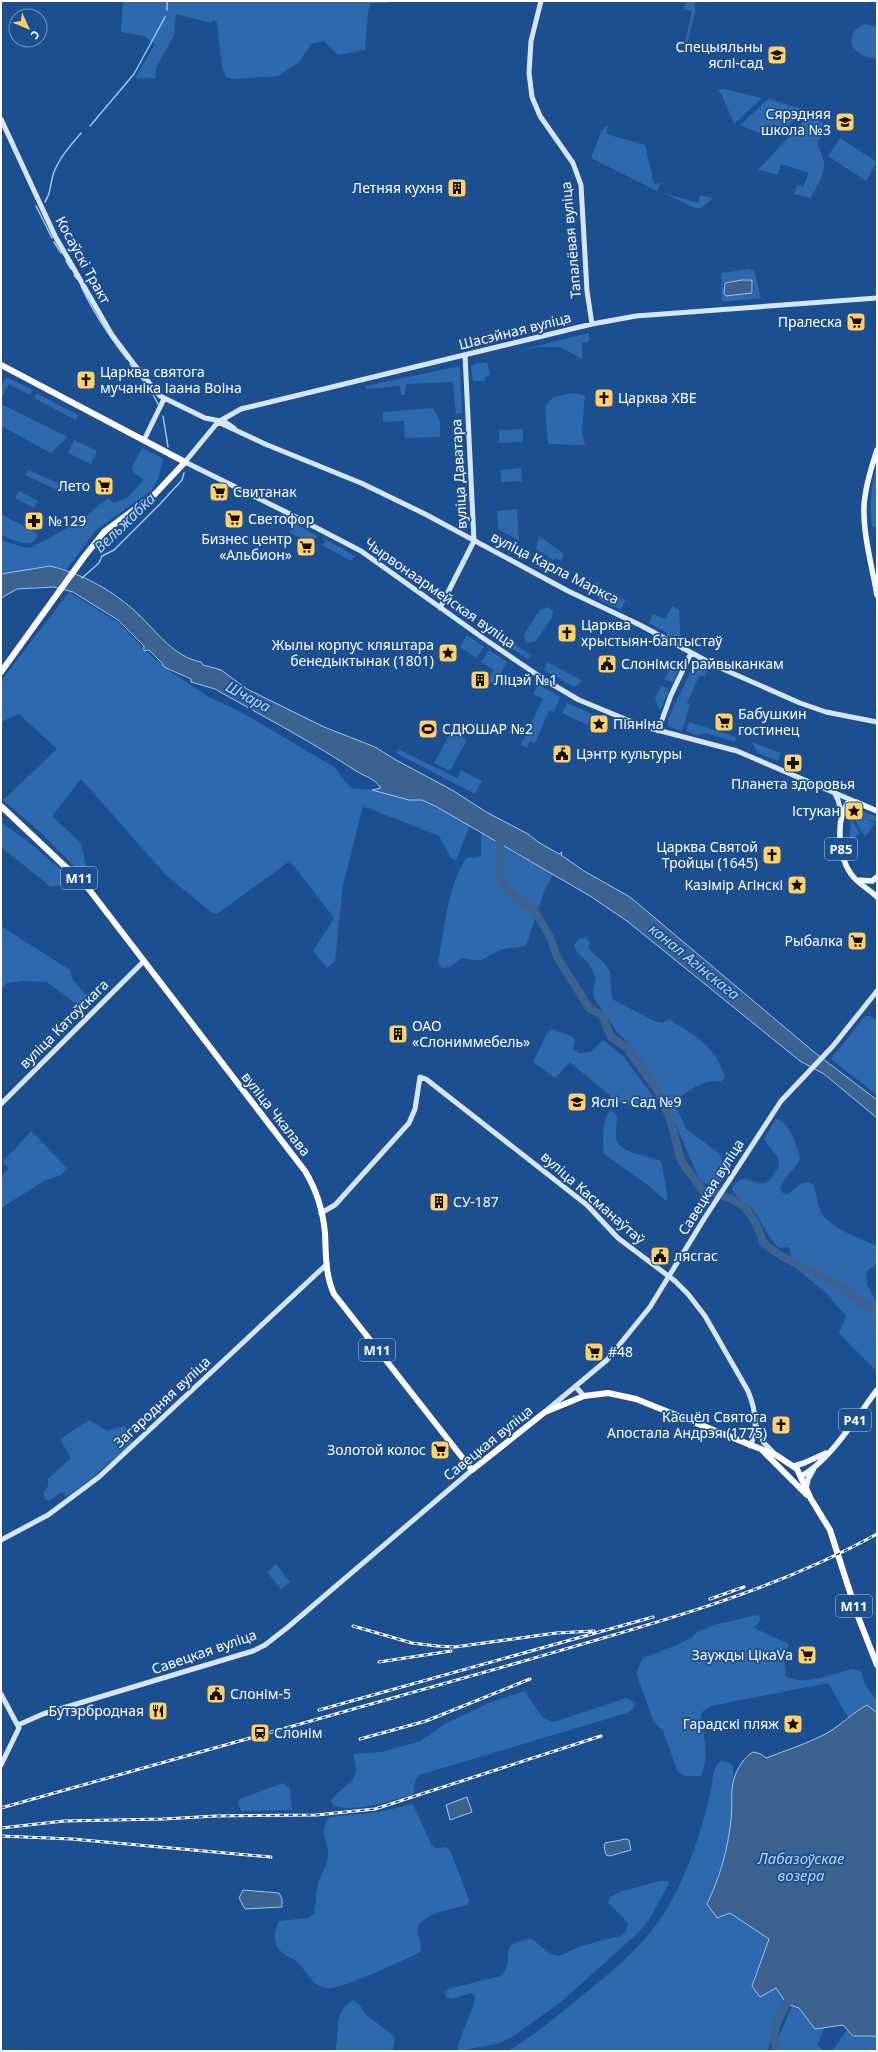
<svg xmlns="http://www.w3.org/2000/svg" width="878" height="2052" viewBox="0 0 878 2052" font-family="'Noto Sans',sans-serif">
  <rect width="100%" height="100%" fill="#1b4f8f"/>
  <!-- green -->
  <path fill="#2e69ad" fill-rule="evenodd" d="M123,1h267l-3,2h-16l-3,8 -3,39 -27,5 -14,-14 -13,3 -12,18 -21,14 -45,3 -7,-2 -4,-9 -5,-45 -3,-3 -3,3 -35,-9 -2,21 -18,33 -1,10h-20l20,-34 -11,-8 -23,-4z
    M686,1h9v11l-9,36 -2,-1 8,-36 -8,-2z
    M866,24l11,3v32c-6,-1 -13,-2 -18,-6 -14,-9 -7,-26 7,-29z
    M724,89l38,9 -28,26 -12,-29 -4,-5z
    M768,99l38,11 -27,24 -16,-4 -4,3 -19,-8z
    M810,114l22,17c-26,10 -8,18 -8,35 0,9 -9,23 -13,32l-17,-4 3,-9 6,2 6,-14 -28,-9 -3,11 -20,-5z
    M606,126h2l-2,8 39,11 9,39 7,-1 -4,8 -66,-33 10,-26z
    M840,138l37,24 -11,19 -38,-25z
    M664,193l34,10 2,-8 13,3 -12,10h-7z
    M748,269l6,2 7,27 -39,4 -1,-29zM752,279l2,8 -1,7 -27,2 -2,-3 -1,-9 2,-2z
    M589,333v9l-7,1v16l-22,-12h-20l-24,4z
    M487,362l3,13 -4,1 -1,5h-12l-2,-14 4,-3z
    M460,366l2,47 -6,1 -3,-32 -47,2 -1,11h-4l-1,-9 -34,3v-3z
    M6,377l27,13 -3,5 -21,-11 -8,15v-12z
    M36,393l42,22 -2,5 -42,-22z
    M573,393l12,2 -3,37 3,13 -37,-1 -3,-37 8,-10z
    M1,404l67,33 -17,16 -50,-27z
    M433,408l7,13v16l-35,1 -1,-17 -21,1v-10z
    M523,429v13l-24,1v-13z
    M74,440l23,11 -6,13 -23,-11z
    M142,448l18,9 3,3 -5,19 -6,11 -56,40 -30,40 -16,-4 -49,8v-34l25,8 6,-1 47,-25 29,-24 6,5 13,-5 16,-17v-2l-10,-7 -1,-5z
    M877,467v61l-2,1 -1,-2h-2c-2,-20 -2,-40 5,-60z
    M521,468l1,13 -21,1 -1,-12z
    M28,470l39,17 -3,6 -39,-18z
    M19,491l19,10 -4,7 -19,-10z
    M517,509l2,32 -21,-12 -1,-18z
    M1,514l37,20c-4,18 -26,5 -37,1z
    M295,523l22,13 -5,8 -23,-12z
    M539,536l25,18 -3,7 -5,-3 -2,2 -18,-11z
    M325,539l30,17 -4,5 -28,-15z
    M599,582v9l27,9 -5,10c-14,-7 -29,-9 -27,-27z
    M69,592l50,31 29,30 23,19 38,25 32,15 93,55 17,21 21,2 37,10h13l31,15 17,10 -14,36 -5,-3 -12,-22 -76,-30 -20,79 -8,76 -8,7 -14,-17 21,-33 -44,-57 -73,53 -6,-2 -45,-37 -85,-96 -29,37 29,27 7,31 -3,3 -46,-46 -36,-31 54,-51 -38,-35 -18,8v-41z
    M672,606l7,4 2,34 -14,-8 -1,-4 -17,-9 4,-9 12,5z
    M548,607l5,4 -1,7 -17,24 -8,1 -3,-6 1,-4 15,-23z
    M498,634l33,21 -3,4 -32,-21z
    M467,635l17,12 -8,11 -16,-11z
    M489,650l18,12 -13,22 -6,-3 6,-11 -13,-8z
    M696,660l12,7 -3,9h-6l-12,27 3,2 -8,26 -14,-5v-7z
    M547,662l36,19 -9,6 -30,-17z
    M679,662l3,1 -9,19 -9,-2 7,-14z
    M538,684l22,13 -6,15 -5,-1 -14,32 -5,-2 -3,7 -6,-3 22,-46 -10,-5z
    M661,686l6,2 2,3 -9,19 -5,-12z
    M567,703l25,11 -5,11 -25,-12z
    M689,722l47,15 -1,5 -29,-9 -10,2 -10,-4z
    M451,732l16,8 -17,31 -16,-8z
    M751,742l30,11 -3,8 -20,-8z
    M398,749l59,29 4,-8 21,11 -7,13 -79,-41z
    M852,808l23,8 2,5 -24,-3 -4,-9z
    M851,819l9,14 -4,3 2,10 -8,12 -2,-1z
    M854,819l13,1 8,3 -10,14z
    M1,822l25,18 39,33 2,3 -7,9 -9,2 -50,-40z
    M481,832l40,25 33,16 -9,16 -19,57c-9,2 -19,1 -28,5 -19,9 -13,12 -36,7l-12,9 -8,1 -4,-5c6,-32 10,-80 29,-106l7,1 7,-3z
    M1,926l69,44 3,10 20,22 -8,9 -38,-29 -24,-1 -16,2 -6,8z
    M586,938l4,4 -2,6 17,16 5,8 2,27 42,22 8,2 7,-4c27,18 45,25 56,58l-4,5c-18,-4 -30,8 -44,17l-2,5 11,25 34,25 6,20 -7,12 -4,2 -12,-6 -6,-8 -31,-72 -23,-38 -14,-20 -12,-12 -23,-34 -1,-10 3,-10 -7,-14 -12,-12 -3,-7 5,-6z
    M865,1016h5l7,5v74l-46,-36z
    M552,1029l19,7 4,3 -2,10 6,4 12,-1 12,-12 20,16 29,39v4l-9,7 -18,-1 -9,-4 -46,-39 -15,16 -22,-16 15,-31z
    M612,1110l5,6c0,7 -2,16 -1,23 2,13 34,18 45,22l7,37 -2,3 -17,-15 -45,-32c-2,-11 -2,-39 8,-44z
    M776,1119c15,4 21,27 24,40 -6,11 -16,18 -20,30l3,4 6,1 11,-10 8,-2 6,3c2,8 3,17 6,25 6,17 42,29 57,36v18l-9,6 -2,6 1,8 10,19v69l-38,-39 7,-17 -21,-24 -32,-26 -4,-19 -10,1c-12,-11 -16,-25 -25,-37 -7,-9 -19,-11 -22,-22 11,-20 19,-3 33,-6 6,-2 10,-12 14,-17l-1,-8 -14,-19z
    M31,1131l36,37 -6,7 -17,6 -43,27v-31l8,-8 -6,-7z
    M89,1420l18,11 17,-5 7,9 1,8 -40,35 -26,19 -4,-5 -13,9 -4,-2 -2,-6 5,-7v-7l23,-21 -11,-19z
    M276,1564l14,18 -9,7 -14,-17z
    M758,1615l3,4 -7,9 35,16 -5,15 2,17c16,11 49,-3 66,-7l9,2 4,13 12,17v12l-10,-8 -19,12 -20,-34 -117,23 -9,6 -1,3c2,21 9,40 0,61h-17l-6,-4 -15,-41 -10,-11 -17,-47 7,-15 34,-13 14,-7 6,-6 20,-8z
    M525,1691l17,26 11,5 74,-24 8,5 -2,6 -6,4 -208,62 -4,6 -1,13c-20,6 -61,20 -81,11l-2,-4c14,-20 32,-16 22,-47l29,-2 38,-11 25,-17 44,-21z
    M721,1761l9,2 3,3c2,48 -6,95 -26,138l23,9 39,26 -17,47 24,2 9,12 -11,21 -6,30h-261c22,-11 42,-29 61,-44 37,-30 75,-58 100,-100 19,-32 34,-77 42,-113 3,-10 1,-27 11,-33z
    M283,1783l7,6 2,20 -2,1 -49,1 -3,-8 2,-4z
    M413,1804l18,40 5,4 9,-1 5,3 20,52 -3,3c-11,3 -47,9 -49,23 -1,10 5,12 2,24 -17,8 -80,39 -95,36 -15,-3 -20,-23 -34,-30 -17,-8 -20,-20 -12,-37l29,-3 6,-4c2,-10 2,-21 4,-31 3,-9 9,-17 10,-27 1,-15 -11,-24 2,-39l49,-5z
    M660,1881h8l1,2 -20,37 -11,13 -78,70 -48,34 -12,6 -40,8 -2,-2c2,-18 17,-38 17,-54l-5,-2 -17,6 -7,-2 -1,-5 3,-3 53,-13c17,-18 -8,-32 31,-37l18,15 9,2 22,-10 39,-10 6,-4 2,-9 -20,-20 2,-6 9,-5z
    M353,2000l6,4 7,11 27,20 2,4 -2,12h-58c5,-17 -2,-41 18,-51z
    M792,2006l7,3 16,20 9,-1 -6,17 5,6h-41l-5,-10z
    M847,2030l6,6h19l5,1v14h-45z"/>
  <!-- water -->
  <path fill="#3c6290" stroke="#9cc4f0" d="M742,280h10v13l-26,3 -2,-3 1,-10z
    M50,566c33,8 64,25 88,48 19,18 36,43 63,48l2,3 18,5 26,19 77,38 51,20 21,13 56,30 36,23 40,21 10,8 21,12 3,-2 -1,3 23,16 46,26 184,155 63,48v18l-53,-44 -24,-13 -173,-140 -37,-25 -153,-89 -15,-7h-13l-37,-10 9,-2c-7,-10 -15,-11 -25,-17 -41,-27 -84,-50 -127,-74l-14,-8 -24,-7v-3l-27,-12 -2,-4 -13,-13 -5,1v-5l-26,-26 -45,-28 -19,-5 -37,2 -16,9v-24z
    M867,1705l10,8v324l-5,-1h-19l-10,-11 -28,4 -16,-21 -12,-4 -11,-16 -16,9 -8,-11 17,-47 -39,-26 -13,5 -10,-14c13,-27 21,-55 24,-85 2,-13 -1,-28 3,-40 2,-9 11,-23 19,-27l8,2 5,4c21,-8 43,-15 63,-26 13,-8 23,-19 38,-27z
    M467,1797l5,15 -22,8 -4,-15z
    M626,1839l3,1 2,10 -21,6 -4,-1 -2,-8 1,-4z
    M243,1890l36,3 3,6v8l-37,2 -6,-11z"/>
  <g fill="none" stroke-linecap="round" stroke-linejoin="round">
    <!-- stream -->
    <path stroke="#9cc4f0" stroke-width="1.5" d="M167,1v9
      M90,126l44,-52 31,-57
      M45,202c6,-9 5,-17 8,-27 5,-16 17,-29 28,-42
      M36,206l16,32
      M54,242l7,11
      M66,261l5,8
      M74,275l3,4
      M81,286c12,26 28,50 46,73
      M130,364l20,25 8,15
      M163,416l5,31
      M82,578l17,-15 3,-7 12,-6 46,-46 22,-24 2,-7"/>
    <!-- river -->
    <path stroke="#3c6290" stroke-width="8" d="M499,834l2,28 -3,10 5,14 15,13 15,9 17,29 7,20 33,52 12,6 9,22 16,11 31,44 12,27 11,42 23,31c12,0 31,7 41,16 6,6 17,25 17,33 19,19 43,25 66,38 18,9 31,24 49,33
      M778,2051c-12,-18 6,-39 13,-56"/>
    <!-- secondary -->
    <path stroke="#d6e6fa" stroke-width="5" d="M541,1l-10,40 -2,32 3,24 8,19 33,47 8,22 6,106 5,33
      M1,119l54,117 57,99 21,28 27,33 45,22 20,4 9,6
      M218,422l47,22 96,39 64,31 143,77 72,34 76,41 84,37 26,9 51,10
      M144,440l20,-41
      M440,608l34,-67 -9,-186
      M658,731l13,-36 20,-42
      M834,792l4,8 4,15
      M856,802l-119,-51 -95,-25 -63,-26 -34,-20 -62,-42 -122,-87 -73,-38 -103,-51 33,-40 23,-13 351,-85 44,-8 241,-18
      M1,1104l143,-143
      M321,1213l14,-8 74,-82 6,-14 5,-32 6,2 161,126 31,33 57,43 13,13 17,22 43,75c7,17 11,37 2,55
      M576,1387l8,9
      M547,1410l60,-50 43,-53 54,-88 77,-118 52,-55 44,-55
      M757,1427l7,16 10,10
      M1,1540l47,-25 51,-38 228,-213
      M1,1694l18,34 -18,37
      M18,1725l25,-11 210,-63 12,-6 23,-18 184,-157"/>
    <!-- primary -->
    <path stroke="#f0f6ff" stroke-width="5.5" d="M877,450c-6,18 -12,37 -13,56 -1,29 8,60 13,89
      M877,811l-21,-9 -8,1c-13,16 -9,55 3,71 7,10 18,15 26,23
      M857,880l15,1 5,-4
      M794,1466l10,-3 22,-10
      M801,1476c28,-14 57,-61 76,-86
      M806,1488l2,-9 5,-9"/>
    <!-- highway -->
    <path stroke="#fff" stroke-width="6" d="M1,365l184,97 -30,32 -51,38 -20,25 -83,115
      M1,806l87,82 217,283c11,18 18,41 20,62 1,20 0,42 9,61l138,176 73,-58 39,-16 24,-3 28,6 140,56 21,14 14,30 19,31 27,84 20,51
      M763,1451l44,44"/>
    <defs>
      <path id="rail" d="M710,1599l34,-12
        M353,1626l59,17 25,3 18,1 101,-14 38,-2
        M379,1662l72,-11
        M319,1710l334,-93
        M360,1739l66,-18 104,-42
        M1,1808c172,-49 344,-96 516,-145 122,-36 248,-67 360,-129
        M1,1828l63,-7 99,-2 53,-3 100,-1 59,-6 226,-73
        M1,1836l71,3 199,18"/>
    </defs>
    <!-- rail casing -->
    <use href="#rail" stroke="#fff" stroke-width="3"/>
    <!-- rail -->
    <use href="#rail" stroke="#1b4f8f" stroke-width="1.5" stroke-dasharray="4.5" stroke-linecap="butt"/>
  </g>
  <!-- icons -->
  <defs>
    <symbol id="school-square" viewBox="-11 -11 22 22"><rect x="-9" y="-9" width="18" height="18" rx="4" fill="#ffd166" stroke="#1b4f8f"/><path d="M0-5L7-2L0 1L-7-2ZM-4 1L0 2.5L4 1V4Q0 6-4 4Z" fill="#111"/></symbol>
    <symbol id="building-square" viewBox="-11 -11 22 22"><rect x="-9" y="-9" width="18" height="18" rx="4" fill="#ffd166" stroke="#1b4f8f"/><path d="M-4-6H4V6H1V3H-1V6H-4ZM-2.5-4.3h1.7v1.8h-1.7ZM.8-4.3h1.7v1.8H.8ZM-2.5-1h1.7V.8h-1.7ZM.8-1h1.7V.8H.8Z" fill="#111"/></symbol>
    <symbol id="supermarket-square" viewBox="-11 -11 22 22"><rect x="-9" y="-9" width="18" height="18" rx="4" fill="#ffd166" stroke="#1b4f8f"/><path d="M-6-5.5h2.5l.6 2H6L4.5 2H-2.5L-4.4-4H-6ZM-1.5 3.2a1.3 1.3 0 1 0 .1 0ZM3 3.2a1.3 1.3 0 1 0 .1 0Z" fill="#111"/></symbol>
    <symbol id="church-square" viewBox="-11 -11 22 22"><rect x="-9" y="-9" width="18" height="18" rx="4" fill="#ffd166" stroke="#1b4f8f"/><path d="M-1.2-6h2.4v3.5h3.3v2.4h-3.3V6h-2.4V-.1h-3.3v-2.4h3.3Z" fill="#111"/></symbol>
    <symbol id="pharmacy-square" viewBox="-11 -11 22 22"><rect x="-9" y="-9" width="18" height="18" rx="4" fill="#ffd166" stroke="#1b4f8f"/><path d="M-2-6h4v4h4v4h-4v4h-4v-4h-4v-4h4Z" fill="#111"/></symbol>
    <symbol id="sight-square" viewBox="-11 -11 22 22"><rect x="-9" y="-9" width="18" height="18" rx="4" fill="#ffd166" stroke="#1b4f8f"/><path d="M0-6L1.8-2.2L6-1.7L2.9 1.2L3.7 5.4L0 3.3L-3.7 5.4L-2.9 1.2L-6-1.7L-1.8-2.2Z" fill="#111"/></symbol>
    <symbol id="civic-square" viewBox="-11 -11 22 22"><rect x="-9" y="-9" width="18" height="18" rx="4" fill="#ffd166" stroke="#1b4f8f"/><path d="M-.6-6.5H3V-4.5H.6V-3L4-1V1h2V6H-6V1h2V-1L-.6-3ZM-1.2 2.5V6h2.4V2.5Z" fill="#111"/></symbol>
    <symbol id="stadium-square" viewBox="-11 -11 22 22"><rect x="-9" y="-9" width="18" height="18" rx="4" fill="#ffd166" stroke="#1b4f8f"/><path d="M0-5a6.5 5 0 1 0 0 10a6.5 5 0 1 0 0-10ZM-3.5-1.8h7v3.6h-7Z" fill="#111"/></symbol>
    <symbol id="restaurant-square" viewBox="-11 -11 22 22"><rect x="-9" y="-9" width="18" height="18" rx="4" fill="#ffd166" stroke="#1b4f8f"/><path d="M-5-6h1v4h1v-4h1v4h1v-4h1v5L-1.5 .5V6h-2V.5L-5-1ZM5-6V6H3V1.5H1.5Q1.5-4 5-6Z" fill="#111"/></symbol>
    <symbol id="station-square" viewBox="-11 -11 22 22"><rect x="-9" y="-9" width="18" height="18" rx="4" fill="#ffd166" stroke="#1b4f8f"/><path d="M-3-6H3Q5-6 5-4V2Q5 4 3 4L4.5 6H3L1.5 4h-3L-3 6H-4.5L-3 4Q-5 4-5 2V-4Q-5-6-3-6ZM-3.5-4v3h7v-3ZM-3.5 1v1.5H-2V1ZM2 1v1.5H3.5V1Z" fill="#111"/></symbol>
  </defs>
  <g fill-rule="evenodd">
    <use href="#school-square" x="766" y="44" width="22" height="22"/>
    <use href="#school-square" x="834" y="111" width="22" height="22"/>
    <use href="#building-square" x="446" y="177" width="22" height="22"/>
    <use href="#supermarket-square" x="845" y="311" width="22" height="22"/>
    <use href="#church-square" x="75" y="369" width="22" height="22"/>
    <use href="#church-square" x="593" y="387" width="22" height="22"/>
    <use href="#supermarket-square" x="93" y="475" width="22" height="22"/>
    <use href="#supermarket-square" x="208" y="481" width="22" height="22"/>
    <use href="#supermarket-square" x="223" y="508" width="22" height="22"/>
    <use href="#pharmacy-square" x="23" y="510" width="22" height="22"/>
    <use href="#supermarket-square" x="295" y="536" width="22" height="22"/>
    <use href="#church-square" x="556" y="622" width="22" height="22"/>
    <use href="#sight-square" x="437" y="642" width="22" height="22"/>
    <use href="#civic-square" x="596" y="653" width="22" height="22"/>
    <use href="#building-square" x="469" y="669" width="22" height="22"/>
    <use href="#supermarket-square" x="713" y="711" width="22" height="22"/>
    <use href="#sight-square" x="588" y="713" width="22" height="22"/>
    <use href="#stadium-square" x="417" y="718" width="22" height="22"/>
    <use href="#civic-square" x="551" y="743" width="22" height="22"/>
    <use href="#pharmacy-square" x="782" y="752" width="22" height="22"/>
    <use href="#sight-square" x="843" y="800" width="22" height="22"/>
    <use href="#church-square" x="761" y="844" width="22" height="22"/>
    <use href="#sight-square" x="786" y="874" width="22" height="22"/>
    <use href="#supermarket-square" x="846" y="930" width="22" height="22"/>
    <use href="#building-square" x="387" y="1023" width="22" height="22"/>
    <use href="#school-square" x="566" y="1091" width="22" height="22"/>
    <use href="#building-square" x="428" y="1191" width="22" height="22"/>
    <use href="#civic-square" x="649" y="1245" width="22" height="22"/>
    <use href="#supermarket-square" x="583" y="1341" width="22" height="22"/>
    <use href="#church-square" x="770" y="1414" width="22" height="22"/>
    <use href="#supermarket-square" x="429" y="1439" width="22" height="22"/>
    <use href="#supermarket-square" x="796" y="1644" width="22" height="22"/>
    <use href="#civic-square" x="205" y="1683" width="22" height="22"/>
    <use href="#restaurant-square" x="147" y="1700" width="22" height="22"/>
    <use href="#sight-square" x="782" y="1713" width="22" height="22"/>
    <use href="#station-square" x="249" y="1722" width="22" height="22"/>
  </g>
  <g text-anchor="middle" stroke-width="3.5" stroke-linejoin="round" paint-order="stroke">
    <!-- shield labels -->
    <g fill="#1b4f8f" stroke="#bbcadd" stroke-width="1">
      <rect x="825" y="838" width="32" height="22" rx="3"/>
      <rect x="61" y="867" width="36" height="22" rx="3"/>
      <rect x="359" y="1339" width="36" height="22" rx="3"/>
      <rect x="839" y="1409" width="32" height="22" rx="3"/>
      <rect x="836" y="1595" width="36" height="22" rx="3"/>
    </g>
    <g font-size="13" font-weight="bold" fill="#fff">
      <text x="841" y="854">Р85</text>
      <text x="79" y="883">М11</text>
      <text x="377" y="1355">М11</text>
      <text x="855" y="1425">Р41</text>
      <text x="854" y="1611">М11</text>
    </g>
    <!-- poi labels -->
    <g font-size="14" fill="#fff" stroke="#1b4f8f" text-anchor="start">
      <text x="763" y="52" text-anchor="end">Спецыяльны<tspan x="763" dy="16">яслі-сад</tspan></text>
      <text x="831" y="119" text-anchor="end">Сярэдняя<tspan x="831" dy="16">школа №3</tspan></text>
      <text x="443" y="193" text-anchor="end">Летняя кухня</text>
      <text x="842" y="327" text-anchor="end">Пралеска</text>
      <text x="100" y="377">Царква святога<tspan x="100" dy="16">мучаніка Іаана Воіна</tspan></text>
      <text x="618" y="403">Царква ХВЕ</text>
      <text x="90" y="491" text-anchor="end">Лето</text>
      <text x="233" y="497">Свитанак</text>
      <text x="248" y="524">Светофор</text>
      <text x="48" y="526">№129</text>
      <text x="292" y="544" text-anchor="end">Бизнес центр<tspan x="292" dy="16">«Альбион»</tspan></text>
      <text x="581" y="630">Царква<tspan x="581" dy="16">хрыстыян-баптыстаў</tspan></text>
      <text x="434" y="650" text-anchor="end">Жылы корпус кляштара<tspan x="434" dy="16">бенедыктынак (1801)</tspan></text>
      <text x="621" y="669">Слонімскі райвыканкам</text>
      <text x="494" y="685">Ліцэй №1</text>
      <text x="738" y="719">Бабушкин<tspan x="738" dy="16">гостинец</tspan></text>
      <text x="613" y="729">Піяніна</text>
      <text x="442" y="734">СДЮШАР №2</text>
      <text x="576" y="759">Цэнтр культуры</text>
      <text x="793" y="789" text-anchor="middle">Планета здоровья</text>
      <text x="840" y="816" text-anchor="end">Істукан</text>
      <text x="758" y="852" text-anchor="end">Царква Святой<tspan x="758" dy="16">Тройцы (1645)</tspan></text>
      <text x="783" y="890" text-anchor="end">Казімір Агінскі</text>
      <text x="843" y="946" text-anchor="end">Рыбалка</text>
      <text x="412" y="1031">ОАО<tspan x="412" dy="16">«Слониммебель»</tspan></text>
      <text x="591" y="1107">Яслі - Сад №9</text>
      <text x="453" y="1207">СУ-187</text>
      <text x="674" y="1261">лясгас</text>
      <text x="608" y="1357">#48</text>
      <text x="767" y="1422" text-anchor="end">Касцёл Святога<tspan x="767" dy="16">Апостала Андрэя (1775)</tspan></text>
      <text x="426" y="1455" text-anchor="end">Золотой колос</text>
      <text x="793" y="1660" text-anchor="end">Заужды ЦікаVа</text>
      <text x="230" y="1699">Слонім-5</text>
      <text x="144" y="1716" text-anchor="end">Бутэрбродная</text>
      <text x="779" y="1729" text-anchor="end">Гарадскі пляж</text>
      <text x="274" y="1738">Слонім</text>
    </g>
    <!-- street labels -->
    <g font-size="14" fill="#fff" stroke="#1b4f8f">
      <text transform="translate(571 240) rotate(-95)" y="5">Тапалёвая вуліца</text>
      <text transform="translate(83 260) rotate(61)" y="5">Косаўскі Тракт</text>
      <text transform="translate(515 331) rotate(-14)" y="5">Шасэйная вуліца</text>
      <text transform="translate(459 474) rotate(-93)" y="5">вуліца Даватара</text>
      <text transform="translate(555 568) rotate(27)" y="5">вуліца Карла Маркса</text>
      <text transform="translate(440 593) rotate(35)" y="5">Чырвонаармейская вуліца</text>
      <text transform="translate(64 1024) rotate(-45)" y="5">вуліца Катоўскага</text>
      <text transform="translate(276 1114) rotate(52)" y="5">вуліца Чкалава</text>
      <text transform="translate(711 1187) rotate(-58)" y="5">Савецкая вуліца</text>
      <text transform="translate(593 1198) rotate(41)" y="5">вуліца Касманаўтаў</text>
      <text transform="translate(162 1402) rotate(-43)" y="5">Загародняя вуліца</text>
      <text transform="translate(488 1443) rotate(-39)" y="5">Савецкая вуліца</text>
      <text transform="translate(204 1652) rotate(-19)" y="5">Савецкая вуліца</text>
    </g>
    <!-- water labels -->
    <g font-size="15" font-style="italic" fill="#b5d3f5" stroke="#1b4f8f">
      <text transform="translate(125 523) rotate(-44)" y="5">Вельжабка</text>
      <text transform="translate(248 697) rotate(28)" y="5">Шчара</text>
      <text transform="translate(694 962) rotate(39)" y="5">канал Агінскага</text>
      <text x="801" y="1864">Лабазоўскае<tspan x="801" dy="17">возера</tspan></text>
    </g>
  </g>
  <!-- border -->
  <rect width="878" height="2052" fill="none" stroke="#ffffff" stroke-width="4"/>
  <!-- north arrow -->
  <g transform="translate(28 28) rotate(134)"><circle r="19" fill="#1b4f8f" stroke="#7695bc"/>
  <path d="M0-3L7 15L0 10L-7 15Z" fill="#ffd166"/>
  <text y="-6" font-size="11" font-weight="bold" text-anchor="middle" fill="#ffffff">С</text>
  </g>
</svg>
